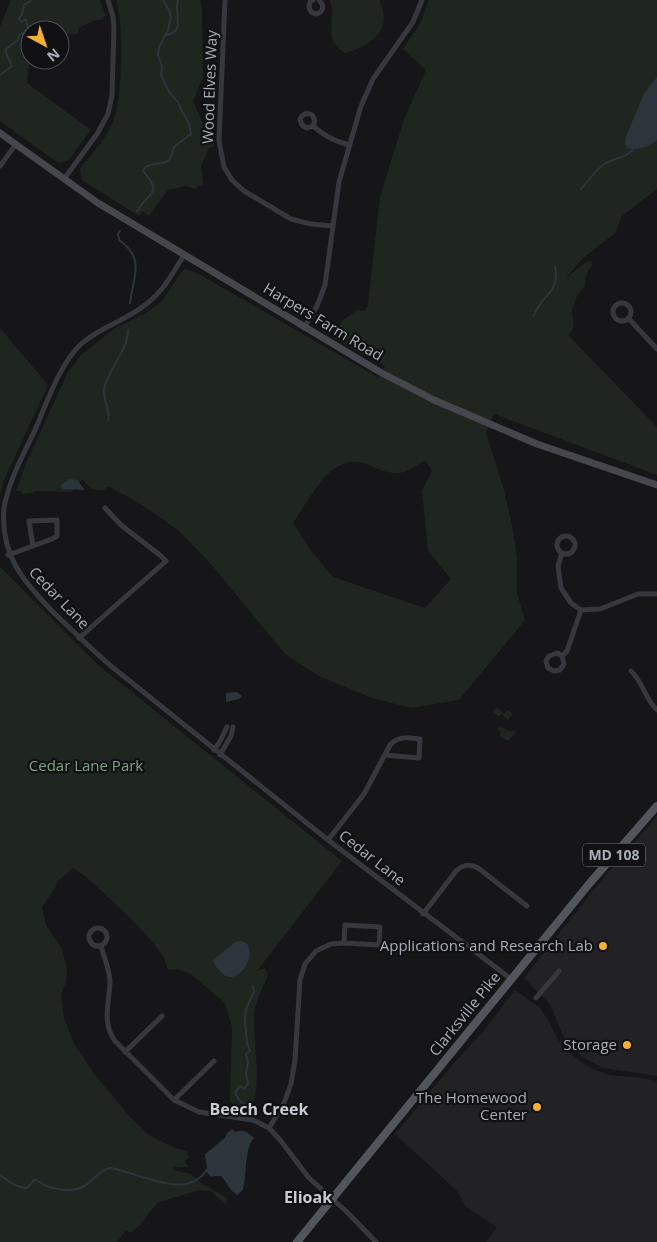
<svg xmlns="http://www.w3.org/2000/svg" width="657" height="1242" viewBox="0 0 657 1242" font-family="'Open Sans',sans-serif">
  <rect width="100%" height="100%" fill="#161618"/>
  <!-- built -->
  <path fill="#222225" d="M657,816v260l-54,-8 -19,-10 -13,-11 -7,-9 -14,-34 -26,-26 71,-90z
    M515,990l25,18 8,12 11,21 7,9 15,12 14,8 15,5 27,2 20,4v161h-171l11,-15 -31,-20 -9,-16 -62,-57 59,-71 28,-30z"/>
  <!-- green -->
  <path fill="#1e261f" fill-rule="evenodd" d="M11,0h89l6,16 -3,1 1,2 -11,2 -15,7v6h-18v-4h-30v24l-3,29 64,47 -23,31 -10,2 -58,-42v-94z
    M116,0h84l2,8 1,69 -10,24 13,30h8v16l-5,1 -8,18 2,18 -8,5 -8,-3 -19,4 -19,26 -7,-5 -3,5 -57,-36 -2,-11c11,-15 26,-30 33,-47 10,-24 11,-98 3,-122z
    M330,0h49c15,29 -7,46 -34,53 -17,-11 -14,-19 -13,-36 1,-6 -1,-12 -2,-17z
    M429,0h228v189l-35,27 -7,17 -32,25 -18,21 22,-18h4l1,4 -5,8 -2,12 -8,11 -5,14 2,17 -6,8 89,92v48l-163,-61 -8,19 18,57 8,35 5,33v35l8,27 -66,80 -48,8 -39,-10 -53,-22 -34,-22 -75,-91 -31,-32 -38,-27 -33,-18 -4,4c-11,1 -15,-2 -22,-11l-10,13 -38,-1 -2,2 -10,1 -1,-3h-5l11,-30 41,-89 13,-17 34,-27 28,-13 18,-13 23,-33 6,1 9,4 180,104 6,-12c-15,-9 -41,-17 -49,-34l6,-11 15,-11 8,1 3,-7 12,-107 24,-78 22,-49 -23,-21 17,-25zM425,460l7,10 -10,21 6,60 23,28 -26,29 -92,-31 -21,-25 -19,-29c11,-16 26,-44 42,-55 25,-16 37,3 59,5 11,2 23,-8 31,-13z
    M0,328l48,57 -43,93 -5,16z
    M0,567l97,97 245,197 -85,110 8,-3 3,6c-4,13 -13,26 -14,41 -1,31 8,62 -2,93 -9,3 -14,-1 -22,-6l2,-74 -7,-25 -34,-29 -10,-4 -14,-1c3,-19 -67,-79 -83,-94l-11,-7 -15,13 -3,7 -13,19 4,18 16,24 5,20 -1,13 -5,14 3,22 10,26 21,31 36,43 19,18 25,12 12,3 1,1 -1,3 2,2 -4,4 3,6h-14l-1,3 18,4 10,9 26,15 -1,7 -15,-14 -12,-1 -42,13 -17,22 -10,8 -4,-3 -9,12h-117z
    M497,707l7,7 4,-4 5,4 -5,6 -7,-6 -2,3 -6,-5z
    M500,726l11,6 2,-2 3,2 -8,9 -8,-5v-5l-2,-2z"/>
  <!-- water -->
  <path fill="#2c353c" d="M657,77v63c-7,6 -20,11 -30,8l-2,-4 1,-8 14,-33 5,-11z
    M70,479l7,1 8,10 -22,-1 -2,-2 1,-3z
    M237,692l5,4 -3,3 -13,3v-9z
    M241,941c22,4 -2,50 -19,32 -4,-4 -8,-8 -9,-13l22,-18z
    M233,1129l2,3c10,-3 11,0 19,6 -10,10 -7,38 -11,52l-6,5c-7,-4 -10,-13 -16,-19h-8l-2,1 -6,-7 2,-2 -2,-14 20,-16 2,-5z"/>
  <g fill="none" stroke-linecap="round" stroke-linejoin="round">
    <!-- stream -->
    <path stroke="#2c353c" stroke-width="2" d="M166,35c21,-3 7,-24 12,-35
      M0,75l12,-9 -6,-13v-4l12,-9 1,-5 5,-2 4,-4 -2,-10 -4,3 -3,-3 3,-5 2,-9 8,-5
      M581,189c8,-9 15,-20 25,-26 10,-6 21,-5 27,-14
      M137,211c13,-21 26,-16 6,-40l1,-3 6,-3 16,-3 4,-3 4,-12 17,-13 -2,-11 -7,-11 -4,-10 -9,-10 -8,-17 1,-9 -4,-11 1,-8 9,-17 3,-13 -2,-7 -6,-10
      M120,231l-2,3 1,6c27,19 14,37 11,63
      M534,316c6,-20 27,-24 21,-49
      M108,420c3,-14 -6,-19 -4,-31 3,-16 15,-28 21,-44 2,-4 2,-10 3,-15
      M244,1111l2,-6 -7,-5 -4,-8 5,-6 4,3 4,-5 -2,-10 2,-12 -2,-8 4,-3 -3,-8 -2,-22 1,-12 8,-17 -1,-6
      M0,1175c9,6 16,13 27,13l7,-8c6,0 5,3 10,5 6,3 18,5 24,5 24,0 24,-18 42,-22 28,4 75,33 96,3"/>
    <!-- street -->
    <path stroke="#37383d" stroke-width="5" d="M225,0l-6,141 5,26 8,13 12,11 47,28 20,5 21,2
      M313,0l-3,2 -1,5 2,5 5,2c5,-1 8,-5 6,-10l-3,-4
      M313,126l-6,2 -5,-3 -2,-6c3,-5 7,-7 12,-4l3,5 -2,6c12,10 21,15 36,19
      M0,166l16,-22
      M64,179l33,-45 11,-20 4,-19 2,-68 -1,-10 -5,-17
      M184,255c-11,18 -21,37 -39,50 -20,16 -45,22 -64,39 -22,21 -34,59 -46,86 -12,25 -26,50 -31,78 -4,47 19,73 49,104 19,18 38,37 58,54l217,174 183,139
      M613 312a9 9 0 1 1 18 0a9 9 0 1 1-18 0Z
      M628,318l29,31
      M304,328l13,-22 8,-21 14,-103 22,-76 12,-27 40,-57 9,-22
      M557 545a9 9 0 1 1 18 0a9 9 0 1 1-18 0Z
      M562,553l-4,13 3,22 10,15 10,7 19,-1 38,-15h19
      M8,555l25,-9 -4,-25 28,-1v16l-5,3 -19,7
      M79,638l87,-77 -5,-5 -40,-31 -16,-17
      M562,656l2,8 -4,6 -6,1 -6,-3 -2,-7 3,-5 8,-3 5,3 5,-5 14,-41
      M631,671c12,11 14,28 26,39
      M214,750l5,-7 8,-16
      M220,755l11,-19 2,-9
      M328,840l36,-46 26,-49c9,-10 19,-7 30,-6l-1,19 -34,-3
      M423,914l33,-43c7,-6 13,-8 22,-3l49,38
      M89 937a9 9 0 1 1 18 0a9 9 0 1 1-18 0Z
      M101,946c3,11 8,23 9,34 0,22 -9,42 5,61l59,59 25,12 54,8 16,8 12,13 28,37 38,34 29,30
      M536,998l23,-27
      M125,1052l37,-36
      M174,1100l40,-39
      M269,1128l15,-25 7,-19 4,-24 5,-80 5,-16 11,-13 15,-7 13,-1 35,2 1,-18 -35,-2 -1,18"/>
    <!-- secondary -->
    <path stroke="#45474d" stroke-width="7" d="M0,133l98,70 282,169 54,28 103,44 120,41"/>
    <!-- primary -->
    <path stroke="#53555c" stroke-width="8" d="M297,1242l292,-358 68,-78"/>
  </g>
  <!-- markers -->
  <g fill="#f2b134" stroke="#111113" stroke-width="2">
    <circle cx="603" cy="946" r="5"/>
    <circle cx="627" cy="1045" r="5"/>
    <circle cx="537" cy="1107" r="5"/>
  </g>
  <g text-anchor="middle" stroke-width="4.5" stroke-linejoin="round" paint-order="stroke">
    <!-- shield labels -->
    <rect fill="#111113" stroke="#7b7e86" stroke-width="1" x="583" y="843.5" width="62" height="23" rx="4"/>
    <g font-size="14" font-weight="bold" fill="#a8adb8">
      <text x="614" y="860">MD 108</text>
    </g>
    <!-- street labels -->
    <g font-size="15" fill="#a8adb8" stroke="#111113">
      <text transform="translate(210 87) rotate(-88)" y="5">Wood Elves Way</text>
      <text transform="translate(323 322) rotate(31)" y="5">Harpers Farm Road</text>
      <text transform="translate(59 598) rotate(46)" y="5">Cedar Lane</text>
      <text transform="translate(372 858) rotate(38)" y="5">Cedar Lane</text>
      <text transform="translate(465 1014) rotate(-51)" y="5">Clarksville Pike</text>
    </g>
    <!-- park labels -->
    <g font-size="15" fill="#7fa381" stroke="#111113">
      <text x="86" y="771">Cedar Lane Park</text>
    </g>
    <!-- poi labels -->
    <g font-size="15" fill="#a8adb8" stroke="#111113" text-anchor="end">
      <text x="593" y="951">Applications and Research Lab</text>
      <text x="617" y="1050">Storage</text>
      <text x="527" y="1103">The Homewood<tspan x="527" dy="17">Center</tspan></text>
    </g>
    <!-- neighbourhood labels -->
    <g font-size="16" font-weight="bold" fill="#c9ccd4" stroke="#111113">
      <text x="259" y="1115">Beech Creek</text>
      <text x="308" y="1203">Elioak</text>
    </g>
  </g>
  <!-- north arrow -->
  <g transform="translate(45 45) rotate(140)"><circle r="24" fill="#111113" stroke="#4d4f55"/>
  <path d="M0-4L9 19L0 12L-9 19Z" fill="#f2b134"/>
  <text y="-8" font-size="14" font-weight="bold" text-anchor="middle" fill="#a8adb8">N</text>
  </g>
</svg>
